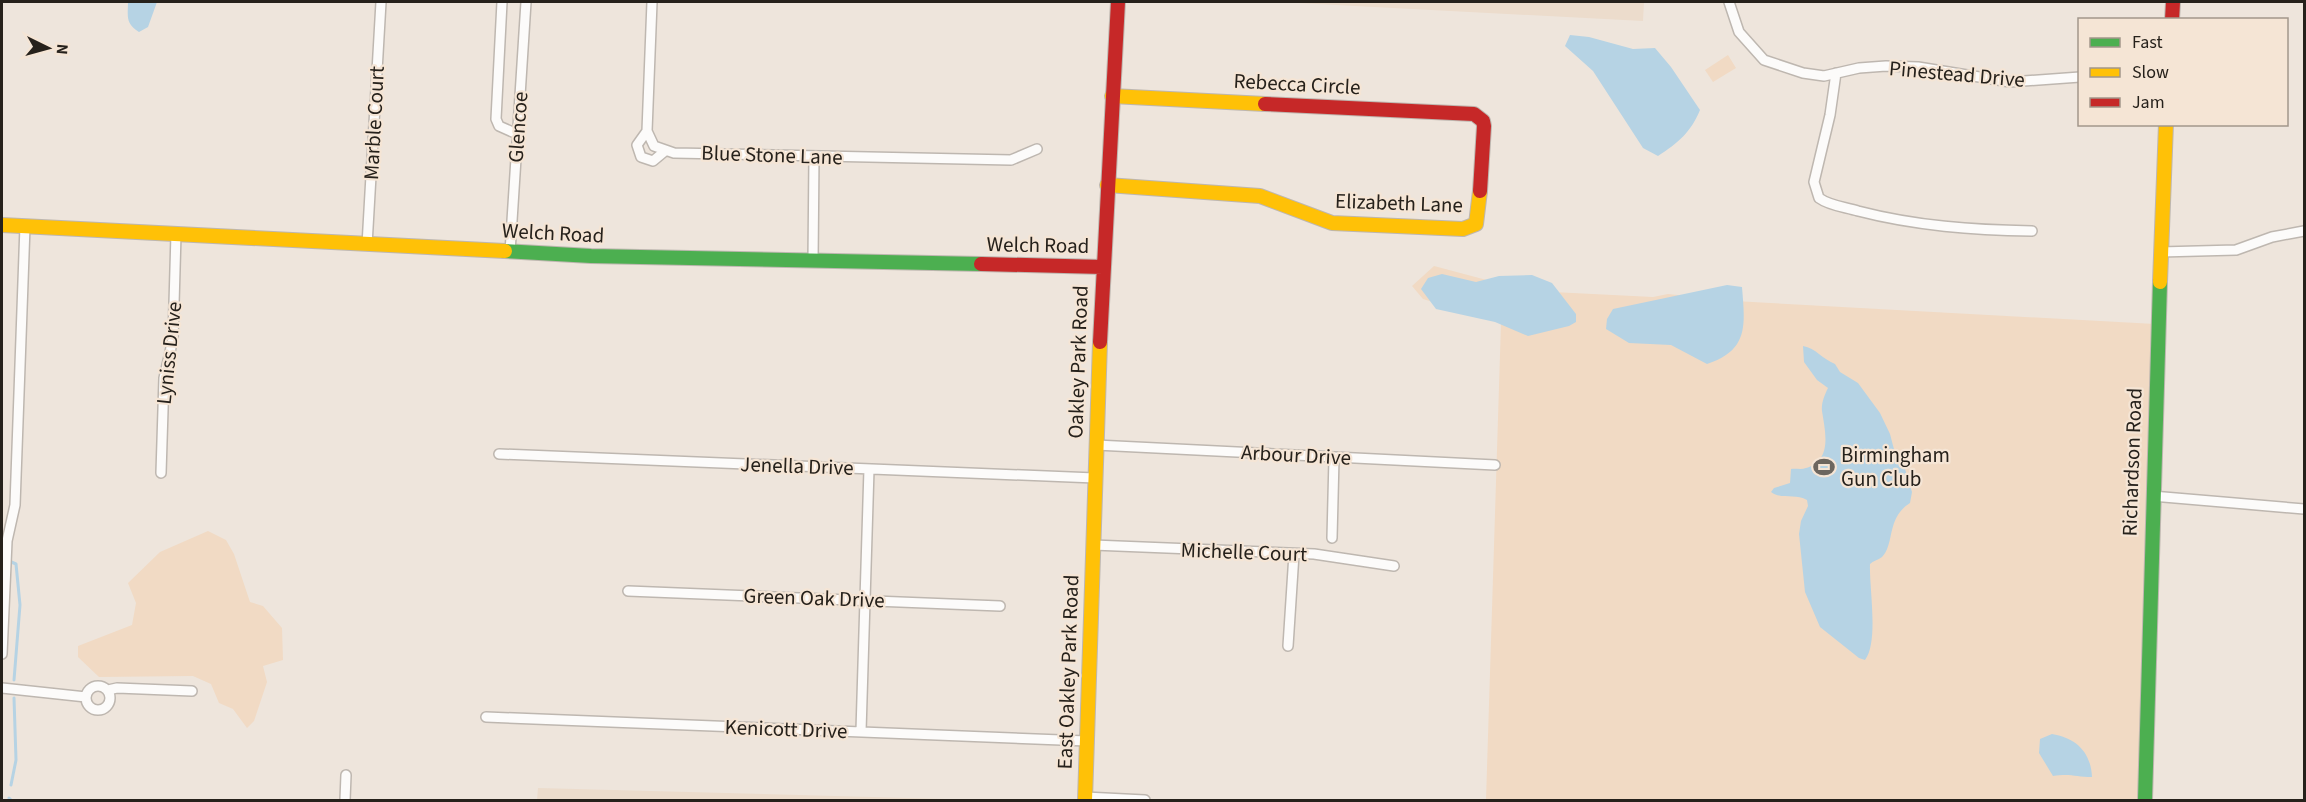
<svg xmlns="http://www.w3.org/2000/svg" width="2306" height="802" viewBox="0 0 2306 802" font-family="'Source Sans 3',sans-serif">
  <rect width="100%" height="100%" fill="#eee5dc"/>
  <!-- built -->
  <path fill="#ecdccc" d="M1279,2h365l-1,19z
    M538,788l443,12h-444z"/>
  <!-- green -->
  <path fill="#f1dac4" d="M1728,55l8,13 -23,14 -8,-12z
    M1434,266l60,16 59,10 100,5 15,-3 66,7 421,23 -12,476h-657l15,-477 -78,-24 -11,-13z
    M208,531l18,9 8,14 16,48 13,4 19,22 1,32 -20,6 4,16 -13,39 -7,7 -14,-19 -14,-6 -8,-19 -18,-8 -94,1 -21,-20v-11l54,-21 4,-22 -8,-20 32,-31z"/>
  <!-- water -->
  <path fill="#b6d3e4" d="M128,2h29l-9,25 -9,5c-14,-9 -11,-16 -11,-30z
    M1570,35l19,2 44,12 22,-1 16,19 29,43c-9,22 -22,33 -42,46l-15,-8 -50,-77 -28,-25z
    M1442,274l34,8 23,-6 33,-1 20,8 24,31v8l-7,4 -41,10 -33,-14 -59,-13 -15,-20 7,-11z
    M1727,285l15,2c3,38 7,63 -35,77l-36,-19 -42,-2 -23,-14 1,-10 6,-10z
    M1803,346c13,2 19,13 32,18l5,8 18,11 22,30 10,21 6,23 9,12 7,23 -2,11c-24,15 -15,41 -28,54 -4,3 -9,4 -12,7 -1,23 9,78 -5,96l-6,-2 -39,-31 -15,-35 -6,-58 2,-13 7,-15 -1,-6c-12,-7 -25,0 -36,-8l3,-4 16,-5 1,-14c5,-1 10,1 15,-1 27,-8 19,-37 16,-57 -1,-8 3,-17 6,-23l-11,-8 -13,-18z
    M2052,734c24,4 39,18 40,43 -16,0 -22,-4 -39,-1l-14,-23 1,-14z"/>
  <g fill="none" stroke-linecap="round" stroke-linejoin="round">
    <!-- stream -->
    <path stroke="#b6d3e4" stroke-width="3" d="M9,561l7,3 4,41 -6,75
      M11,785l5,-25 -2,-62
      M9,798l2,2"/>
    <defs>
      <path id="street" d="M502,2l-6,117 3,7 18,8
        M652,2l-5,129 7,15 20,7 337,7 26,-11
        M1729,2l10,30 25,28 39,13 21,3 35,-8 27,-2 32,1 92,15 70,-5
        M1836,73l-6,42 -16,67 5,16c11,8 26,9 39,13 58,15 115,19 174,20
        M647,131l-10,14 4,12 12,4 12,-10
        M367,245l14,-243
        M510,252l16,-250
        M2160,252l76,-2 36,-13 32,-6
        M813,262l1,-106
        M1096,445l399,20
        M499,454l596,24
        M161,473l3,-95 9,-39 3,-105
        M2152,496l152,13
        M1332,538l2,-80
        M1093,545l221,9 80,12
        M628,591l372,15
        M1288,646l6,-92
        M2,654l5,-113 8,-36 10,-279
        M86 698a12 12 0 1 1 24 0a12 12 0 1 1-24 0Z
        M2,688l84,9
        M108,690l9,-2 75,3
        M486,717l601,24
        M861,731l8,-262
        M1085,797l60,3
        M345,800l1,-25"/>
      <path id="fast" d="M505,251l86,5 390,8
        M2145,800l15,-518"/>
      <path id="slow" d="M1112,96l153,8
        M1107,185l153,11 72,27 131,6 13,-5 4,-33
        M2,225l503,26
        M2160,282l6,-158
        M1085,800l15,-458"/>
      <path id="jam" d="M2172,20l1,-18
        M1265,104l209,10 9,7 1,5 -4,65
        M981,264l122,3
        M1100,342l18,-340"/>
    </defs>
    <!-- street casing -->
    <use href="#street" stroke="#beb7b0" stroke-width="12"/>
    <!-- fast casing -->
    <use href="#fast" stroke="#beb7b0" stroke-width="16"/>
    <!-- slow casing -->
    <use href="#slow" stroke="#beb7b0" stroke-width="16"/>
    <!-- jam casing -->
    <use href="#jam" stroke="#beb7b0" stroke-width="16"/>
    <!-- street -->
    <use href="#street" stroke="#fcfbfa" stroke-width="9"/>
    <!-- fast -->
    <use href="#fast" stroke="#4caf50" stroke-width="14"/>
    <!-- slow -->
    <use href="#slow" stroke="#ffc107" stroke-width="14"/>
    <!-- jam -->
    <use href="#jam" stroke="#c62828" stroke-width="14"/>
  </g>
  <!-- icons -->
  <defs>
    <symbol id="stadium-bare" viewBox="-9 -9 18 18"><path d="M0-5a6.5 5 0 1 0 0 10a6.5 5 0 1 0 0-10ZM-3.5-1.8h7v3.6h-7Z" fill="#6c665f" stroke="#f5e5d5" stroke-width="2.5" paint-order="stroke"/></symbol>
  </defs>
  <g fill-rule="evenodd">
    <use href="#stadium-bare" x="1809" y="452" width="30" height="30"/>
  </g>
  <g text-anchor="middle" stroke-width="4.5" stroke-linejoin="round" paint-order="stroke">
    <!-- street labels -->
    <g font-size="21" fill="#26211b" stroke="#f5e5d5">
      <text transform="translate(1957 74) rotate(5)" y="7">Pinestead Drive</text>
      <text transform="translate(1297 84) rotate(3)" y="7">Rebecca Circle</text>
      <text transform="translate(374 123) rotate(-87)" y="7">Marble Court</text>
      <text transform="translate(518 127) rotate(-86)" y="7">Glencoe</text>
      <text transform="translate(772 155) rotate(2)" y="7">Blue Stone Lane</text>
      <text transform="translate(1399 203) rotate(2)" y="7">Elizabeth Lane</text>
      <text transform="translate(553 233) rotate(3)" y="7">Welch Road</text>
      <text transform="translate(1038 245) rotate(1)" y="7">Welch Road</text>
      <text transform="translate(169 353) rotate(-84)" y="7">Lyniss Drive</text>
      <text transform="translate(1078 362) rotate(-88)" y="7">Oakley Park Road</text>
      <text transform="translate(1296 455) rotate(3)" y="7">Arbour Drive</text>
      <text transform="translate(2132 462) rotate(-88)" y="7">Richardson Road</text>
      <text transform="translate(797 466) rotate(2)" y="7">Jenella Drive</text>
      <text transform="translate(1244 552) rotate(2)" y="7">Michelle Court</text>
      <text transform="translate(814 598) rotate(2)" y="7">Green Oak Drive</text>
      <text transform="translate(1068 672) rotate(-88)" y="7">East Oakley Park Road</text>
      <text transform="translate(786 729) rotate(2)" y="7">Kenicott Drive</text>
    </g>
    <!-- poi labels -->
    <g font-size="21" fill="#26211b" stroke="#f5e5d5" text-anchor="start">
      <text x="1841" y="462">Birmingham<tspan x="1841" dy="24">Gun Club</tspan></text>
    </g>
  </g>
  <!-- border -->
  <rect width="2306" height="802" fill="none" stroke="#26211b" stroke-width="6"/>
  <!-- legend -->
  <rect x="2078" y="18" width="210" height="108" fill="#f5e5d5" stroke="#a2978b" stroke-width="1.5"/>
  <rect x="2090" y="38" width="30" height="9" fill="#4caf50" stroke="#a2978b" stroke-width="1.5"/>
  <text x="2132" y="48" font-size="18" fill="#26211b">Fast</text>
  <rect x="2090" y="68" width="30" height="9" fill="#ffc107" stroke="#a2978b" stroke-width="1.5"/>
  <text x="2132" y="78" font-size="18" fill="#26211b">Slow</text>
  <rect x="2090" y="98" width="30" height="9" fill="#c62828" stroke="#a2978b" stroke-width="1.5"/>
  <text x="2132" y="108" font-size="18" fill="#26211b">Jam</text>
  <!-- north arrow -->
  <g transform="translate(48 48) rotate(95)" stroke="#f5e5d5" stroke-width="4.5" paint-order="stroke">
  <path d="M0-4.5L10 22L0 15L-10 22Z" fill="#26211b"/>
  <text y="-9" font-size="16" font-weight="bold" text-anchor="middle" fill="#26211b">N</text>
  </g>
</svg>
